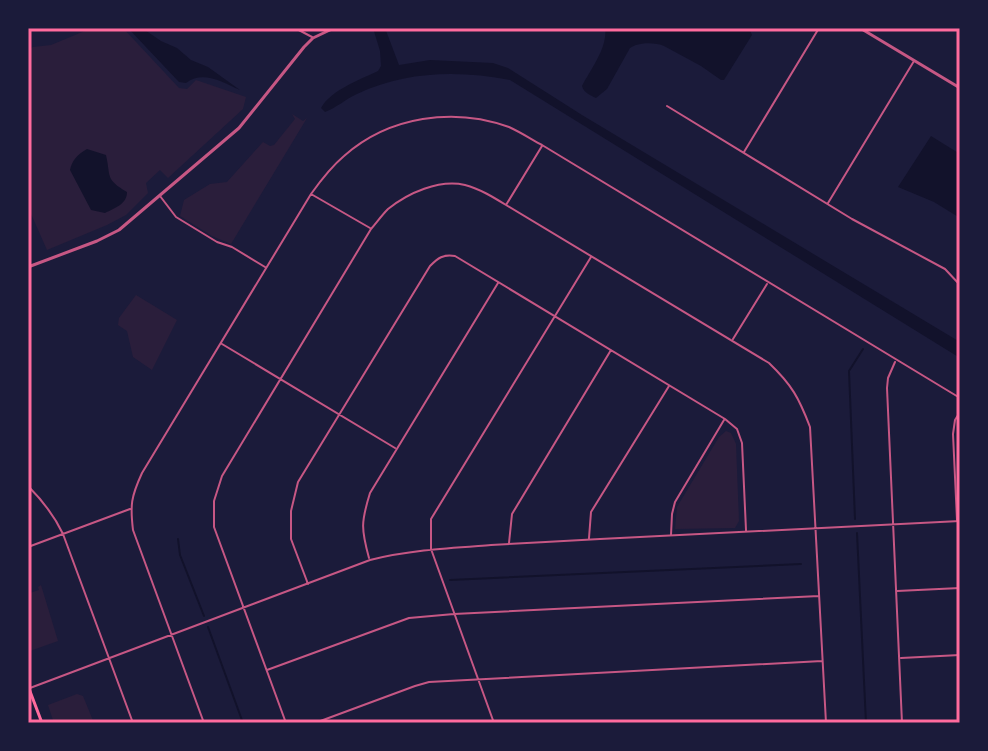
<svg xmlns="http://www.w3.org/2000/svg" width="988" height="751" viewBox="0 0 988 751" font-family="'Space Grotesk',sans-serif">
  <rect width="100%" height="100%" fill="#1b1b3a"/>
  <!-- green -->
  <path fill="#2a1e3b" d="M92,28h31l56,60 8,1 9,-9 50,17 -3,12 -75,69 -8,-8 -14,13 2,10 -22,22 -19,10 -60,25 -15,-34 -4,-5v-161l5,-3 18,-2z
    M292,114l11,7 4,-3 -76,126 -19,-8 -32,-20 4,-16 26,-16 17,-2 36,-40 7,4 4,-1 21,-26z
    M136,295l41,25 -25,50 -19,-13 -6,-26 -9,-6 1,-7z
    M726,431l5,2 5,11 3,77 -4,7 -60,1 2,-22 42,-70z
    M41,585l17,56 -28,10 -2,-6v-53l2,1 9,-3 -1,-3z
    M77,694l6,2 11,27h-40l-6,-18z"/>
  <!-- water -->
  <path fill="#12122b" d="M128,28h14l19,13 16,7 14,12 17,7 32,23c-18,-8 -37,-20 -54,-7l-7,-1z
    M373,28h12l14,37 31,-5 63,3 15,5 74,47 378,227v16l-450,-278c-51,-10 -105,-9 -153,14 -11,5 -21,14 -32,18l-4,-4c10,-18 38,-28 57,-37l3,-5 -1,-15z
    M605,28h144l3,7 -28,45h-3l-20,-14 -37,-20c-9,-4 -26,-4 -34,2l-23,41 -11,9c-6,-3 -12,-5 -14,-12 9,-17 26,-39 23,-58z
    M931,136l29,18v64l-26,-16 -36,-15z
    M87,149l19,6c5,22 -1,24 21,37 0,12 -12,16 -22,21l-14,-3 -21,-40c2,-10 8,-16 17,-21z"/>
  <g fill="none" stroke-linecap="round" stroke-linejoin="round">
    <!-- stream -->
    <path stroke="#12122b" stroke-width="2" d="M855,519l-6,-148 14,-22
      M857,533l9,190
      M178,539l2,16 24,61
      M450,580l351,-16
      M208,627l35,96"/>
    <!-- minor -->
    <path stroke="#c65784" stroke-width="2" d="M295,28l17,9
      M555,28l1,2
      M667,106l185,113 93,50 15,16
      M744,152l75,-124
      M311,194l59,34
      M160,196l16,21 41,25 15,5 33,20
      M828,203l86,-142
      M506,205l36,-59
      M733,339l34,-55
      M222,344l173,104
      M895,362l-7,16 -1,10 15,335
      M28,486c15,15 26,29 35,48l70,189
      M957,520l-4,-86 2,-14 5,-8
      M671,535l1,-21 3,-12 49,-82
      M589,538l2,-26 78,-126
      M509,543l3,-29 99,-164
      M28,547l102,-38
      M369,558c-8,-29 -8,-36 1,-65l128,-210
      M308,584l-17,-45v-28l7,-29 132,-216c8,-8 13,-12 25,-10l270,163 12,10 5,14 4,87
      M897,591l63,-3
      M901,658l59,-3
      M267,670l142,-52 45,-4 365,-18
      M30,688l340,-128c40,-10 80,-12 121,-15 36,-2 73,-4 109,-6 120,-5 240,-11 360,-18
      M204,723l-71,-193c-3,-25 -2,-33 9,-57l169,-279c10,-14 20,-27 33,-38 45,-40 110,-49 165,-29 11,5 22,12 33,18l418,253
      M286,723l-72,-196v-26l8,-25 149,-247c6,-7 11,-14 17,-20 20,-16 51,-30 77,-24 15,4 28,12 41,20l263,158c23,22 30,35 41,64l16,296
      M315,723l100,-37 14,-4 393,-21
      M494,723l-63,-174v-30l160,-262
      M912,723l48,-2"/>
    <!-- tertiary -->
    <path stroke="#c65784" stroke-width="3" d="M860,28l100,60
      M28,267l69,-26 22,-11 120,-102 65,-81 9,-9 21,-10"/>
    <!-- secondary -->
    <path stroke="#ff6b9d" stroke-width="3" d="M28,686l14,37"/>
  </g>
  <!-- border -->
  <rect width="988" height="751" fill="none" stroke="#1b1b3a" stroke-width="60"/>
  <rect x="30" y="30" width="928" height="691" fill="none" stroke="#ff6b9d" stroke-width="3"/>
</svg>
